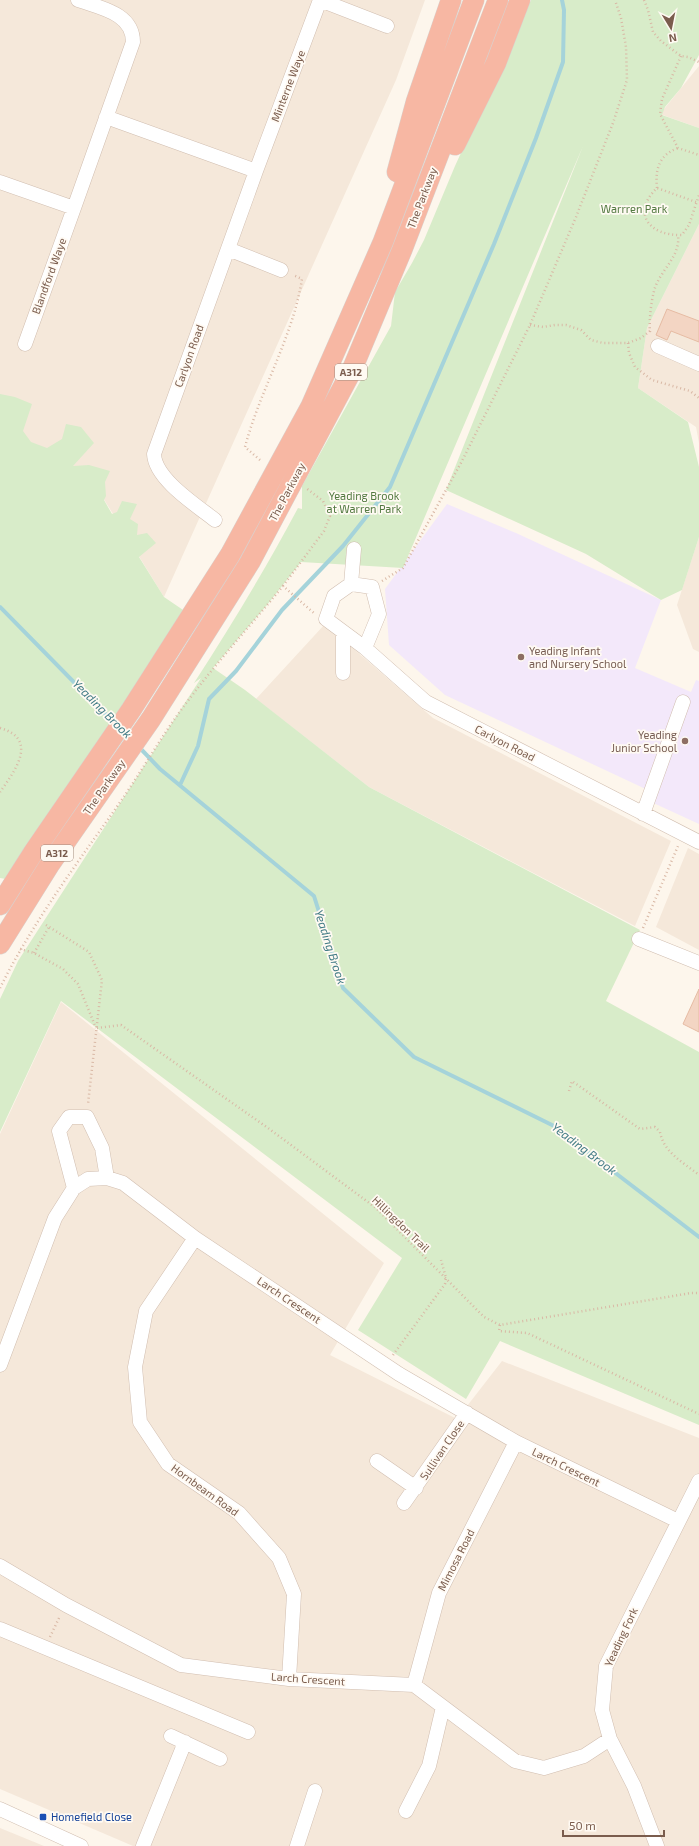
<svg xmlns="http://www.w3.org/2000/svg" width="699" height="1846" viewBox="0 0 699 1846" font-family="'Exo 2',sans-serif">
  <rect width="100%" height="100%" fill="#fdf6ec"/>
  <!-- residential -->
  <path fill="#f5e8da" d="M0,0h425l-29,80 -232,517 -67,-109 -97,-47z
    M699,66v62l-39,-14z
    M699,224v219l-3,-16 -58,-39 9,-60z
    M699,537v115l-6,-3 -16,-44z
    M325,624l108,94 238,123 -36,85 -266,-139 -113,-88z
    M688,848l11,6v96l-43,-23z
    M61,1002l323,261 -54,92 127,64 45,-58 197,77v408h-566l-133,-57v-655z
    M0,1828l44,18h-44z"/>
  <!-- education -->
  <path fill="#f3e8fa" d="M447,504l69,29 145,67 -26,68 56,24 5,-12 3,1v143l-50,-23 3,-9 -207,-97 -56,-50 -4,-56z"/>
  <!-- green -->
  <path fill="#d8ecc9" d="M531,0h168v55l-18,33 -16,19 -3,8 37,13v96l-52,104 -9,60 50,34 11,45v70l-17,53 -21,10 -75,-46 -140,-64 137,-344 -180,422 -102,-6 -34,43 -54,63 32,22 124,97 271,143 -34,71 93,51v373l-199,-84 -34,58 -108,-69 44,-72 -341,-257 -61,131v-133l18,-38 183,-283 -7,5c37,-57 72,-115 104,-175l4,1v-23l89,-160 4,-34 17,-29 12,-23 31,-74z
    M0,394l15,3 17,7 -9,27 8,11 16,6 15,-9 4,-15 15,3 13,16 -21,23 16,-1 21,6 -5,11 1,14 -2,4 8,14 5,-2 5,-11 15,3 -7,15 8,5 -1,11 10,-2 9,10 -17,14 25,40 25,17 -183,265 -6,-1z"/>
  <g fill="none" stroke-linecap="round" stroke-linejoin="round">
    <!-- stream -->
    <path stroke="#a5d3da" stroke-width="4" d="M0,607l115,117
      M139,747l21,22 154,127 29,92 71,69 140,69 145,111
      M180,785l18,-39 11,-47 27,-28 46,-61 61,-64 47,-59 104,-243 42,-106 27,-76 1,-52 -2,-10"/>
  </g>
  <!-- building -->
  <path fill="#f3d5c3" stroke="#e6bba3" d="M667,309l32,12v21l-28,-11 -4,9 -11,-5z
    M699,989v43l-16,-8z"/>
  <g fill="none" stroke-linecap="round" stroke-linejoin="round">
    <defs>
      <path id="minor" d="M320,0l67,26
        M106,117l150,54
        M0,182l74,26 59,-166c0,-29 -33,-34 -55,-42
        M228,249l53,21
        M25,344l49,-136
        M658,346l41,18
        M215,520c-19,-15 -60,-41 -61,-66l102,-283 64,-171
        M351,584l3,-35
        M343,632v41
        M365,648l14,-34 -7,-27 -21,-3 -17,12 -8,23 39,29 61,54 273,140
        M643,814l40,-112
        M639,939l60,24
        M74,1188l-15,-57 10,-14h18l15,31 5,30
        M195,1238l-49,73 -11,56 5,55 28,42 71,49 40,45 15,36 -5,85
        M0,1365l55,-147 19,-30 14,-9 19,-1 16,5 72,55 204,136 117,68 162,79
        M377,1461l39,27
        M404,1503l63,-90
        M0,1566l66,39 115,60 108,14 125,6 101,76 29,7 40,-12 26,-17
        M0,1629l248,103
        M414,1685l25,-92 77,-151
        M171,1736l49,23
        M0,1809l81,37
        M406,1811l23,-45 14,-59
        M143,1846l42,-104
        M297,1846l18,-55
        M657,1846l-23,-60 -24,-47 -8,-29 4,-44 93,-185"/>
      <path id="highway" d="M455,145l41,-82 24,-63
        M397,172l19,-70 35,-102
        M0,905l33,-52 98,-143 99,-155 81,-149 72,-164 91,-242
        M0,944l50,-80 101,-145 99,-157 101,-190 51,-122 96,-250"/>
    </defs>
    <!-- minor casing -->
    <use href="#minor" stroke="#d1beb0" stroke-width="15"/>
    <!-- highway casing -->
    <use href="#highway" stroke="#dad1cd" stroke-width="21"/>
    <!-- path -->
    <path stroke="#d9b8a5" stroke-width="2.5" stroke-dasharray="1 3" stroke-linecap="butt" d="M644,0l4,10 5,22 8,9 20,15 7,1 11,5
      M681,56l-19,43 -2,15 18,34 21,7
      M657,188c-2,-19 2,-33 21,-40
      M696,202l-39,-14c-26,25 -8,48 25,47l7,-10 10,-30
      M530,325l13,2 12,-2h11l15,5 10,10 12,3h25l13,-5 9,-7
      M650,332c-1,-12 1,-29 4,-41 5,-20 27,-34 24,-56
      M628,343l1,10 6,14 17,13 38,11 9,7
      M260,460l-15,-13c15,-57 48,-110 57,-168l-9,-4
      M382,581l21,-13 59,-107 68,-136 46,-108 37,-94 14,-43 -1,-33 -5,-29 -6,-18
      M283,586l41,-55 6,-15 -7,-15 -17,-13
      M0,728c39,11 15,43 0,64
      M46,925l43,27 13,28 -14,124
      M643,928l35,-82
      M20,949l14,4 29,16 15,15 18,44
      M34,953l15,-26
      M0,988c32,-64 75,-122 116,-180 25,-35 45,-72 71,-106 30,-40 64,-77 96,-116l32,28
      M97,1028l24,-3 147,103 108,80 108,109 16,8 191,-32h8
      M569,1091l3,-10 68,48 15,-2 5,5c4,21 23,30 39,43
      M500,1325l-1,6 28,2 172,81
      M393,1355l52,-71 1,-6 -5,-18
      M50,1637l10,-21"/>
    <!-- minor -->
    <use href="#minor" stroke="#fff" stroke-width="14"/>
    <!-- highway -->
    <use href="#highway" stroke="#f7b7a3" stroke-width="20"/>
  </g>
  <!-- markers -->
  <g fill="#8d6e63" stroke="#fffaf3" stroke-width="1.5">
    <circle cx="521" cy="657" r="4"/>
    <circle cx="685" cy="741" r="4"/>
  </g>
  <rect fill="#1a4fb4" stroke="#fffaf3" stroke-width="1.5" x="39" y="1813" width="8" height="8" rx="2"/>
  <g text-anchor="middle" stroke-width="3.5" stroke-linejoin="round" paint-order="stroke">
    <!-- shield labels -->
    <g fill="#fffaf3" stroke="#a28b7f" stroke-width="1">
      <rect x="335" y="364" width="32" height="16" rx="3"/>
      <rect x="41" y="845" width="32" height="16" rx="3"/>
    </g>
    <g font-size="10" font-weight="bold" fill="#7a5c4d">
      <text x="351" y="376">A312</text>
      <text x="57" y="857">A312</text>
    </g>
    <!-- street labels -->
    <g font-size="11" fill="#7a5c4d" stroke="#fffaf3">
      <text transform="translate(288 86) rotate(-69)" y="4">Minterne Waye</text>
      <text transform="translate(422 198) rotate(-69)" y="4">The Parkway</text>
      <text transform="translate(49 276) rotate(-70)" y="4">Blandford Waye</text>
      <text transform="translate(189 356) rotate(-70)" y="4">Carlyon Road</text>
      <text transform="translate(287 492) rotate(-62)" y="4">The Parkway</text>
      <text transform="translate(505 743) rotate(27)" y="4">Carlyon Road</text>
      <text transform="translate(104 787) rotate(-55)" y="4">The Parkway</text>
      <text transform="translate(401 1224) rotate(44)" y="4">Hillingdon Trail</text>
      <text transform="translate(289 1300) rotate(34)" y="4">Larch Crescent</text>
      <text transform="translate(442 1450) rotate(-56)" y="4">Sullivan Close</text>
      <text transform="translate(566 1467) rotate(26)" y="4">Larch Crescent</text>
      <text transform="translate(205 1490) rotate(36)" y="4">Hornbeam Road</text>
      <text transform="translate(456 1560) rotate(-63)" y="4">Mimosa Road</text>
      <text transform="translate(621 1637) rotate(-65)" y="4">Yeading Fork</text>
      <text transform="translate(308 1679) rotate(4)" y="4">Larch Crescent</text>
    </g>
    <!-- park labels -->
    <g font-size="11" fill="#537a41" stroke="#fffaf3">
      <text x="634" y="213">Warrren Park</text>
      <text x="364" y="500">Yeading Brook<tspan x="364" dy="13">at Warren Park</tspan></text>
    </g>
    <!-- education labels -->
    <g font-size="11" fill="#785e54" stroke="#fffaf3" text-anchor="start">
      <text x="529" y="655">Yeading Infant<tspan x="529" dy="13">and Nursery School</tspan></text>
      <text x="677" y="739" text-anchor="end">Yeading<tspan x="677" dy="13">Junior School</tspan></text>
    </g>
    <!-- transit labels -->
    <g font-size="11" fill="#164399" stroke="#fffaf3" text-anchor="start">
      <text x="51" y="1821">Homefield Close</text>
    </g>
    <!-- water labels -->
    <g font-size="12" font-style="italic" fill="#437c86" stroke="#fffaf3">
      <text transform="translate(102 709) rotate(45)" y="4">Yeading Brook</text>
      <text transform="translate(330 947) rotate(72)" y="4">Yeading Brook</text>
      <text transform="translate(584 1149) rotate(37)" y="4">Yeading Brook</text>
    </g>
  </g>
  <!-- north arrow -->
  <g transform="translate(671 28) rotate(170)" stroke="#fffaf3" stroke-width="3" paint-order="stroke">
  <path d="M0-3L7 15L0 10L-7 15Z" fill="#7a5c4d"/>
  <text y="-6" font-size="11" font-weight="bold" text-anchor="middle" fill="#7a5c4d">N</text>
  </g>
  <!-- scale -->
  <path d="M563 1830v6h101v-6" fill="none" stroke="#7a5c4d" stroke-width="2"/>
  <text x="569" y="1830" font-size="12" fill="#7a5c4d" stroke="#fffaf3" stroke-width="3" paint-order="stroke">50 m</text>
</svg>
